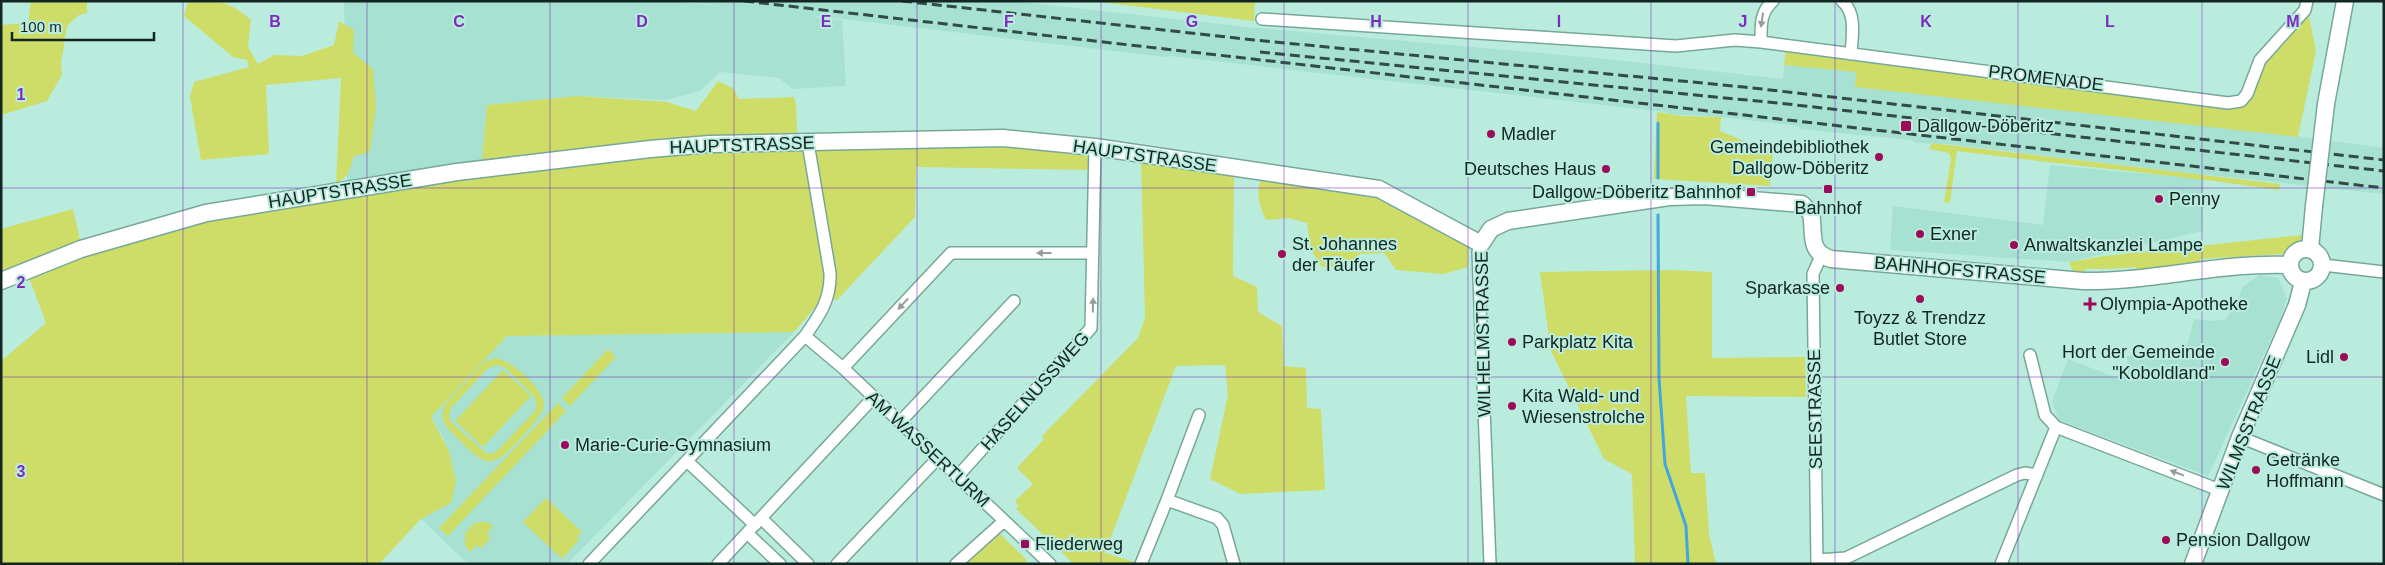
<svg xmlns="http://www.w3.org/2000/svg" width="2385" height="565" viewBox="0 0 2385 565" font-family="Helvetica,sans-serif">
  <rect width="100%" height="100%" fill="#baecde"/>
  <!-- built -->
  <path fill="#a7e1d1" d="M344,1h329l44,5 -28,-5h323l235,26 360,32 176,20 1,-14 73,7 -1,15 433,48 95,13v46l-222,-24 -216,-26 -31,-1 -4,-3 -112,-11v-3l-78,-9 -53,-3 -2,-2 -497,-56 -4,1 -347,-41 -3,1 27,3 4,66 -54,3 -13,-11 -59,-6 -20,19 -34,9 -88,-4 -91,9 -5,62 -135,18z
    M2050,165l154,14 -2,52 -133,31 -179,-12 3,-44 150,19z
    M2260,275l18,3 9,20 -5,17 -74,161 -149,-56 -7,-18 16,-43 47,18 13,-4 -1,-17 58,-2 9,-35 19,2 13,-2 12,-18 4,-14z
    M794,332l-227,232h-99l-47,-45 30,-16 -7,-64 -13,-22 76,-81z"/>
  <!-- green -->
  <path fill="#cddd67" fill-rule="evenodd" d="M31,1h56v12l-8,2 -12,11 -6,38 1,11 -15,26 -46,14v-90l27,-2z
    M188,1c31,0 40,-1 63,19l-3,27 10,17 16,-9 28,1 32,-11 5,-24 15,9 -1,23 20,16 3,37 -6,46 -16,4 -6,18 -12,11 5,-107 -75,7 3,69 -68,6 -11,-63 4,-15 55,-15 -2,-7 -14,-3 -49,-41z
    M1092,1h163l-1,20z
    M2308,11l8,40 -18,86 -443,-50 1,-15 -72,-7 2,-16 444,56 18,-3 14,-40z
    M718,81l15,7 6,11 55,-2 2,7 1,28 -11,14 15,1 4,4 200,-9 86,11 -1,17 -174,-3 -1,50 -78,83 -13,-3 -30,35 -287,4 -76,81 18,34 7,31 -5,21 -30,16 -42,45h-378v-203l45,-38 -20,-54 -25,10v-50l72,-20 10,44 101,-30 297,-52 6,-66 91,-9 89,6 29,9z
    M1657,112l25,4 39,1 -1,14 53,22 -3,33 -116,-7z
    M1932,143l348,41 -1,6c-107,-16 -215,-25 -322,-39l-7,52 -6,-1 7,-43 -2,-6 -20,-4z
    M1141,154l93,14 -1,108 24,11 1,25 24,14 2,40 22,2 1,40 14,1 4,81 -84,4 -31,-15 18,-84 -3,-30 -49,1 -71,187 36,11h-67l-58,-55 3,-3 -4,-5 18,-17 -16,-16 27,-29 -2,-3 96,-98 7,-20z
    M1262,178l114,17 92,51v21l-25,7 -47,-4 -12,-17 -24,1 -15,13h-23l-11,-17 -4,-27 -19,-5 -22,2c-6,-13 -12,-28 -4,-42z
    M2302,235l-1,6 -18,13 -83,5v5l-62,8 -3,-5 -22,2h-28l1,7h-11l-6,-14 35,-6z
    M1670,270l42,2v86l93,-1 1,40 -120,-1 5,77h14l4,61 7,30h-81l-3,-90 -28,-15 -53,-108 -11,-79z
    M608,349l8,8 -46,49 -8,-8z
    M495,358c14,0 51,32 49,48 -1,10 -34,46 -44,52 -4,2 -10,4 -14,3 -11,-3 -22,-17 -30,-24 -10,-10 -18,-18 -11,-33l39,-42zM497,365l7,2 29,28 4,10 -3,7 -38,40 -9,2 -36,-32 -2,-7 2,-7 37,-40z
    M503,370l28,26 -48,51 -28,-26z
    M558,403l8,8 -118,125 -9,-8z
    M546,498l36,34 -5,6 2,2 -17,19 -39,-37z
    M480,522h7l6,4 -6,8 4,4 -10,10 -4,-3 -7,7 -5,-7v-11l8,-10z
    M999,533l28,27 -2,4h-63z"/>
  <g fill="none" stroke-linecap="round" stroke-linejoin="round">
    <!-- stream -->
    <path stroke="#40a8df" stroke-width="3" d="M1658,123v55
      M1658,215l1,163 6,86 21,62 2,38"/>
    <defs>
      <path id="street" d="M1842,1c15,12 10,36 9,53
        M1262,19l414,27 59,-6 26,2 467,61 13,-2 6,-7 13,-34 45,-50 2,-9
        M1761,42c0,-16 -1,-30 12,-41
        M1481,244l-3,8 12,312
        M2323,265l61,7
        M805,336l38,32 207,196
        M2030,355l15,60 11,12
        M843,368l108,-115h142
        M900,422l114,-121
        M2056,427l166,64
        M2240,437l144,58
        M687,461l68,64
        M957,477l134,-149 4,-181
        M1167,500l32,-85
        M761,518l47,46
        M747,533l33,31
        M1817,560l29,-2 171,-83 8,-2 12,2
        M589,564l216,-228c15,-21 26,-37 25,-63l-22,-130
        M718,564l155,-166
        M837,564l100,-105
        M956,564l48,-43
        M1141,564l26,-64 50,18 6,7 11,39
        M1817,564l-4,-290 8,-18
        M2001,564l55,-137"/>
      <path id="secondary" d="M2326,104l19,-103
        M2290 265a16 16 0 1 1 32 0a16 16 0 1 1-32 0Z
        M2310,249l4,-43
        M1,281l80,-32 125,-36 251,-41 193,-23 60,-5 293,-6 92,9 284,42 102,55 10,-15 17,-8 161,-24 35,-1 98,8 9,9c4,19 -4,39 20,46l252,22c70,1 137,-19 207,-16
        M2193,564l47,-127 57,-132 6,-23"/>
    </defs>
    <!-- street casing -->
    <use href="#street" stroke="#77a79a" stroke-width="14"/>
    <!-- secondary casing -->
    <use href="#secondary" stroke="#77a79a" stroke-width="19"/>
    <!-- street -->
    <use href="#street" stroke="#fff" stroke-width="11"/>
    <!-- secondary -->
    <use href="#secondary" stroke="#fff" stroke-width="16"/>
    <!-- rail -->
    <path stroke="#324b45" stroke-width="3" stroke-dasharray="10 5" stroke-linecap="butt" d="M744,1l1640,187
      M902,1l352,39 490,47 640,73
      M1260,52l527,52 597,67"/>
    <defs>
      <path id="secondary-bridge" d="M2314,206l12,-102"/>
    </defs>
    <!-- secondary-bridge casing -->
    <use href="#secondary-bridge" stroke="#77a79a" stroke-width="19" stroke-linecap="butt"/>
    <!-- secondary-bridge -->
    <use href="#secondary-bridge" stroke="#fff" stroke-width="16"/>
  </g>
  <!-- one-way arrows -->
  <defs><path id="oneway-solid" d="M-6-.8H1V-3.2L6.5 0L1 3.2V.8H-6Z" transform="scale(1.25)"/></defs>
  <g fill="#959d9b">
    <use href="#oneway-solid" transform="translate(1762 20) rotate(98)"/>
    <use href="#oneway-solid" transform="translate(1044 253) rotate(180)"/>
    <use href="#oneway-solid" transform="translate(903 304) rotate(133)"/>
    <use href="#oneway-solid" transform="translate(1093 305) rotate(-89)"/>
    <use href="#oneway-solid" transform="translate(2177 473) rotate(-159)"/>
  </g>
  <!-- grid -->
  <path fill="none" stroke="#7b2cbf" stroke-width="1" stroke-opacity="0.55" d="M183,1v563M367,1v563M550,1v563M734,1v563M917,1v563M1101,1v563M1284,1v563M1468,1v563M1651,1v563M1835,1v563M2018,1v563M2202,1v563M1,188h2383M1,377h2383"/>
  <!-- markers -->
  <g fill="#9b0b5a" stroke="#baecde" stroke-width="2">
    <rect x="1900" y="120" width="12" height="12" rx="2.5"/>
    <circle cx="1491" cy="134" r="5"/>
    <circle cx="1879" cy="157" r="5"/>
    <circle cx="1606" cy="169" r="5"/>
    <rect x="1823" y="184" width="10" height="10" rx="2.5"/>
    <rect x="1746" y="187" width="10" height="10" rx="2.5"/>
    <circle cx="2159" cy="199" r="5"/>
    <circle cx="1920" cy="234" r="5"/>
    <circle cx="2014" cy="245" r="5"/>
    <circle cx="1282" cy="254" r="5"/>
    <circle cx="1840" cy="288" r="5"/>
    <circle cx="1920" cy="299" r="5"/>
    <path d="M2087.5 296.5h5v5h5v5h-5v5h-5v-5h-5v-5h5z"/>
    <circle cx="1512" cy="342" r="5"/>
    <circle cx="2344" cy="357" r="5"/>
    <circle cx="2225" cy="362" r="5"/>
    <circle cx="1512" cy="406" r="5"/>
    <circle cx="565" cy="445" r="5"/>
    <circle cx="2256" cy="470" r="5"/>
    <circle cx="2166" cy="540" r="5"/>
    <rect x="1020" y="539" width="10" height="10" rx="2.5"/>
  </g>
  <g text-anchor="middle" stroke-width="4" stroke-linejoin="round" paint-order="stroke">
    <!-- street labels -->
    <g font-size="18" fill="#132621" stroke="#baecde">
      <text transform="translate(2046 78) rotate(7)" y="6">PROMENADE</text>
      <text transform="translate(742 145) rotate(-2)" y="6">HAUPTSTRASSE</text>
      <text transform="translate(1145 156) rotate(8)" y="6">HAUPTSTRASSE</text>
      <text transform="translate(340 191) rotate(-9)" y="6">HAUPTSTRASSE</text>
      <text transform="translate(1960 270) rotate(5)" y="6">BAHNHOFSTRASSE</text>
      <text transform="translate(1483 334) rotate(-91)" y="6">WILHELMSTRASSE</text>
      <text transform="translate(1035 391) rotate(-48)" y="6">HASELNUSSWEG</text>
      <text transform="translate(1815 409) rotate(-91)" y="6">SEESTRASSE</text>
      <text transform="translate(2249 423) rotate(-68)" y="6">WILMSSTRASSE</text>
      <text transform="translate(928 449) rotate(43)" y="6">AM WASSERTURM</text>
    </g>
    <!-- poi labels -->
    <g font-size="18" fill="#132621" stroke="#baecde" text-anchor="start">
      <text x="1917" y="132">Dallgow-Döberitz</text>
      <text x="1501" y="140">Madler</text>
      <text x="1869" y="153" text-anchor="end">Gemeindebibliothek<tspan x="1869" dy="21">Dallgow-Döberitz</tspan></text>
      <text x="1596" y="175" text-anchor="end">Deutsches Haus</text>
      <text x="1741" y="198" text-anchor="end">Dallgow-Döberitz Bahnhof</text>
      <text x="2169" y="205">Penny</text>
      <text x="1828" y="214" text-anchor="middle">Bahnhof</text>
      <text x="1930" y="240">Exner</text>
      <text x="1292" y="250">St. Johannes<tspan x="1292" dy="21">der Täufer</tspan></text>
      <text x="2024" y="251">Anwaltskanzlei Lampe</text>
      <text x="1830" y="294" text-anchor="end">Sparkasse</text>
      <text x="2100" y="310">Olympia-Apotheke</text>
      <text x="1920" y="324" text-anchor="middle">Toyzz &amp; Trendzz<tspan x="1920" dy="21">Butlet Store</tspan></text>
      <text x="1522" y="348">Parkplatz Kita</text>
      <text x="2215" y="358" text-anchor="end">Hort der Gemeinde<tspan x="2215" dy="21">"Koboldland"</tspan></text>
      <text x="2334" y="363" text-anchor="end">Lidl</text>
      <text x="1522" y="402">Kita Wald- und<tspan x="1522" dy="21">Wiesenstrolche</tspan></text>
      <text x="575" y="451">Marie-Curie-Gymnasium</text>
      <text x="2266" y="466">Getränke<tspan x="2266" dy="21">Hoffmann</tspan></text>
      <text x="2176" y="546">Pension Dallgow</text>
      <text x="1035" y="550">Fliederweg</text>
    </g>
  </g>
  <g font-size="16" text-anchor="middle" font-weight="bold" fill="#7b2cbf" stroke="#baecde" stroke-width="4" stroke-linejoin="round" paint-order="stroke">
    <text x="275" y="27">B</text>
    <text x="459" y="27">C</text>
    <text x="642" y="27">D</text>
    <text x="826" y="27">E</text>
    <text x="1009" y="27">F</text>
    <text x="1192" y="27">G</text>
    <text x="1376" y="27">H</text>
    <text x="1559" y="27">I</text>
    <text x="1743" y="27">J</text>
    <text x="1926" y="27">K</text>
    <text x="2110" y="27">L</text>
    <text x="2293" y="27">M</text>
    <text x="21" y="100">1</text>
    <text x="21" y="288">2</text>
    <text x="21" y="477">3</text>
  </g>
  <!-- border -->
  <rect width="2385" height="565" fill="none" stroke="#132621" stroke-width="5"/>
  <!-- scale -->
  <path d="M12 32v8h142v-8" fill="none" stroke="#132621" stroke-width="2.5"/>
  <text x="20" y="32" font-size="15" fill="#132621" stroke="#baecde" stroke-width="4" paint-order="stroke">100 m</text>
</svg>
